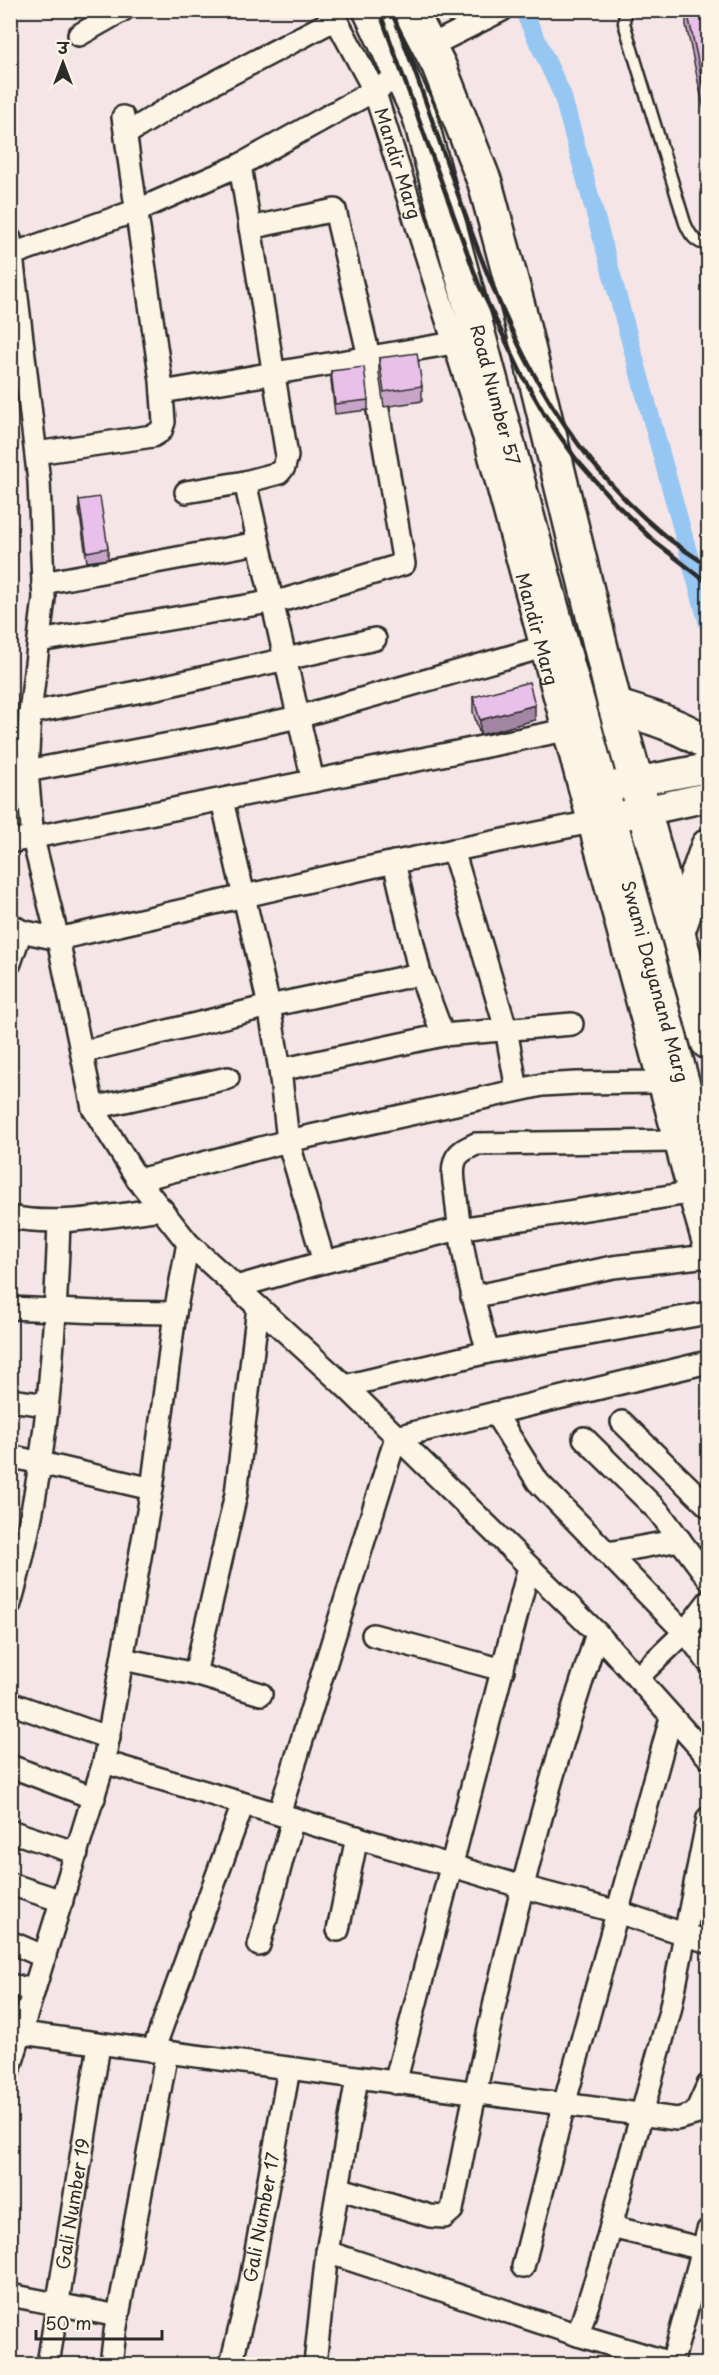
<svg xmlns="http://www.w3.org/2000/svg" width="719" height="2375" viewBox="0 0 719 2375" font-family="'Playpen Sans','Playpen Sans Deva',sans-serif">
  <rect width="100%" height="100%" fill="#f6e5e6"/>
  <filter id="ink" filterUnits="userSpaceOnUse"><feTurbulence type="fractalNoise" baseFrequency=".0167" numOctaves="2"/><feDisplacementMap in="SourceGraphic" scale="12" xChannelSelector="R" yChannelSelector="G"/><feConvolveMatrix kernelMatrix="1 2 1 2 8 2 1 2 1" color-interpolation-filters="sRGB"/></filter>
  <g filter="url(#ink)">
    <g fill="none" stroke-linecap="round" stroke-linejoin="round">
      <!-- canal -->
      <path stroke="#96c7f2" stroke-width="18" d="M523,10l39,84 146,530"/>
      <defs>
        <path id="service" d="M625,10l-1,13 61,200c5,12 10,20 23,22"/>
        <g id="minor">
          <path id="s1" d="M331,10l43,80 113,357 202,746 19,66"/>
          <path d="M79,35l44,-25"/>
          <path d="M430,46l72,-36"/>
          <path d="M126,134l57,-35 153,-80"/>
          <path d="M10,239l29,242 4,102 1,15 -14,115 -3,58 6,68 25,100 35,169 45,72 50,63 157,143 252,247 111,124"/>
          <path d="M10,255l128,-45 102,-45 146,-81"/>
          <path d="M162,392l292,-49"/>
          <path d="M36,453l117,-17 8,-5 3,-9 -3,-41 -38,-264"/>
          <path d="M245,482l68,299"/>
          <path d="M186,492l59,-10 34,-9 5,-6 3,-11 -47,-291"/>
          <path d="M43,583l215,-40"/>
          <path d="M39,641l248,-42 117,-35 -35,-207 -34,-147 -85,18"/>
          <path d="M30,713l122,-24 223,-50"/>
          <path d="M27,771l190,-36 81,-18 256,-73"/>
          <path d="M222,800l47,206 11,64 8,71 36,121"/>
          <path d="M10,842l566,-114"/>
          <path d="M453,850l53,179 11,61"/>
          <path d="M394,862l26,112 23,61"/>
          <path d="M10,924l11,7 37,8 313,-72 230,-47"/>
          <path d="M10,963l11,-32"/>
          <path d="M82,1052l187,-46 151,-32"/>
          <path d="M280,1070l163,-35 129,-11"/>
          <path d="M93,1108l135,-30"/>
          <path d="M138,1180l150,-39 254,-56 35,-2 83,-1"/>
          <path d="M10,1217c50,10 103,-2 152,-8"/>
          <path d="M236,1287l88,-25 135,-33 230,-36"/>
          <path d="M472,1297l141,-30 95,-11"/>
          <path d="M10,1308l89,4 76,1"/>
          <path d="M488,1352c-15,-51 -27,-101 -32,-154 -1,-12 -5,-26 -1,-37 3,-10 13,-13 21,-17l200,-3"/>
          <path d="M345,1386l143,-34 220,-39"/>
          <path d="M10,1400l37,5"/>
          <path d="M495,1413l43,69 153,157 17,23"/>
          <path d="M622,1422l86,84"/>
          <path d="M584,1438l75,74 49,66"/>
          <path d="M10,1456l142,33"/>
          <path d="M608,1553l72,-13"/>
          <path d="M10,1604c36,-124 45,-255 49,-383"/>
          <path d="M373,1635l130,35"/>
          <path d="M123,1659l72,15 66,20"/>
          <path d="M195,1674l41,-180 22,-187"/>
          <path d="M637,1678l48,-46 23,-30"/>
          <path d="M10,1703l99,35"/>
          <path d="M104,1762l419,125 95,25 90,30"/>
          <path d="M10,1766l84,32"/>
          <path d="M279,1814l117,-377 312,-75"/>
          <path d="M10,1831l67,22"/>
          <path d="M10,1884l52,17"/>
          <path d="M338,1930l19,-93"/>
          <path d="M10,1942l35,15"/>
          <path d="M259,1945l34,-126"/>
          <path d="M10,1985l24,5"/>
          <path d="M21,2033l656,86 18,-5 13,-29"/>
          <path d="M153,2051l90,-247"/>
          <path d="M10,2068l94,-306 48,-273 23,-176 13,-70"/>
          <path d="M395,2083l134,-516"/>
          <path d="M338,2188l92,28 14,1 8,-7c28,-148 61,-298 103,-442 13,-45 28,-90 42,-135"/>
          <path d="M611,2227l97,23"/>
          <path d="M327,2252l251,83 96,29"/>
          <path d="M523,2267l41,-162 107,-387"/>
          <path d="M10,2295l108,21"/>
          <path d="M578,2335l24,-76 68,-248 38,-193"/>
          <path id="s2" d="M48,2364l51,-319"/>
          <path d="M111,2364l4,-32 52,-280"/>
          <path id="s3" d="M231,2364l17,-69 41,-226"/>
          <path d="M315,2364l12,-112 30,-174"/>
          <path d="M672,2364l36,-134"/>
        </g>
        <path id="secondary" d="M613,786l95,-18
          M611,818l97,-21"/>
        <g id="primary">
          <path id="s4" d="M370,10l49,104 142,528 147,534"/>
          <path d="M410,10l29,56 46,117 34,127 96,396 93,336"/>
          <path d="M615,706c32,10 65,19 93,38"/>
          <path d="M678,931l30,-85"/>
        </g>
      </defs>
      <!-- service casing -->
      <use href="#service" stroke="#2b2b2b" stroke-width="15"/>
      <!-- minor casing -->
      <use href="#minor" stroke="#2b2b2b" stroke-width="26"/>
      <!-- secondary casing -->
      <use href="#secondary" stroke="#2b2b2b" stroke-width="33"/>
      <!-- primary casing -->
      <use href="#primary" stroke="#2b2b2b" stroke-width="38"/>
      <!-- service -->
      <use href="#service" stroke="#fcf5e5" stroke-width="10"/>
      <!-- minor -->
      <use href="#minor" stroke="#fcf5e5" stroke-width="21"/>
      <!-- secondary -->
      <use href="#secondary" stroke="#fcf5e5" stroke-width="28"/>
      <!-- primary -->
      <use href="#primary" stroke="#fcf5e5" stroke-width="33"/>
      <!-- rail -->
      <path stroke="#2b2b2b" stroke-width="4.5" d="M379,10l100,275 43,90 23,40 31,44 38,43 41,40 53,41
        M391,10c77,186 108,389 273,525 13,11 30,21 44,31"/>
    </g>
    <!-- wall -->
    <path fill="#c8a5c8" stroke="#2b2b2b" stroke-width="1.5" d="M686,10h22v103l-3,1 -19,-89z
      M379,358l43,28v15l-38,6 -5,-34z
      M331,371l37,29v10l-33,4 -4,-33z
      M79,500l29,48v11l-21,3 -8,-52z
      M473,697l62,23 -55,15 -7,-23z"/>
    <!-- shaded-wall -->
    <path fill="#a286a3" stroke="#2b2b2b" stroke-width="1.5" d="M708,93v20l-3,1v-20z
      M535,705v15l-55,15v-15z"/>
    <!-- building -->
    <path fill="#e8c0e9" stroke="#2b2b2b" stroke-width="1.5" d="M687,10h21v83l-3,1z
      M417,353l5,33 -38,6 -5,-34z
      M364,367l4,33 -33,4 -4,-33z
      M100,497l8,51 -21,4 -8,-52z
      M529,682l6,23 -55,15 -7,-23z"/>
  </g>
  <g text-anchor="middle" stroke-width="4.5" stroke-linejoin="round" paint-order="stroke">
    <!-- street labels -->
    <g font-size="18" fill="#2b2b2b" stroke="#fcf5e5">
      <text dy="6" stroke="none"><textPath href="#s1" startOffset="168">Mandir Marg</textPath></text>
      <text dy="6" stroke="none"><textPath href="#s4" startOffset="406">Road Number 57</textPath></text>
      <text dy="6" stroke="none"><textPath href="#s1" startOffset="654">Mandir Marg</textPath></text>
      <text dy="6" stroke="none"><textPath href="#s4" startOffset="1014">Swami Dayanand Marg</textPath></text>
      <text dy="6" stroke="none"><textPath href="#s2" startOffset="162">Gali Number 19</textPath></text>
      <text dy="6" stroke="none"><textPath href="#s3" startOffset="150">Gali Number 17</textPath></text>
    </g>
  </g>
  <!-- margin -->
  <rect width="719" height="2375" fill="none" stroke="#fcf5e5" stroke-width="36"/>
  <rect x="18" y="18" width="683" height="2339" fill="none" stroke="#2b2b2b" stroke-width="2" filter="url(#ink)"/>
  <!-- north arrow -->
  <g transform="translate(63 63)" stroke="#fcf5e5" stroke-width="4.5" paint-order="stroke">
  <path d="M0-4.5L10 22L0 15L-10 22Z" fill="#2b2b2b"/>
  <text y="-9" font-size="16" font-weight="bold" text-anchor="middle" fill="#2b2b2b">उ</text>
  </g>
  <!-- scale -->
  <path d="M36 2330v9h126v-9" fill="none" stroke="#2b2b2b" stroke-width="3"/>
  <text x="45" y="2330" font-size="18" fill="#2b2b2b" stroke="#fcf5e5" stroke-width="4.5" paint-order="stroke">50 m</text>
</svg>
